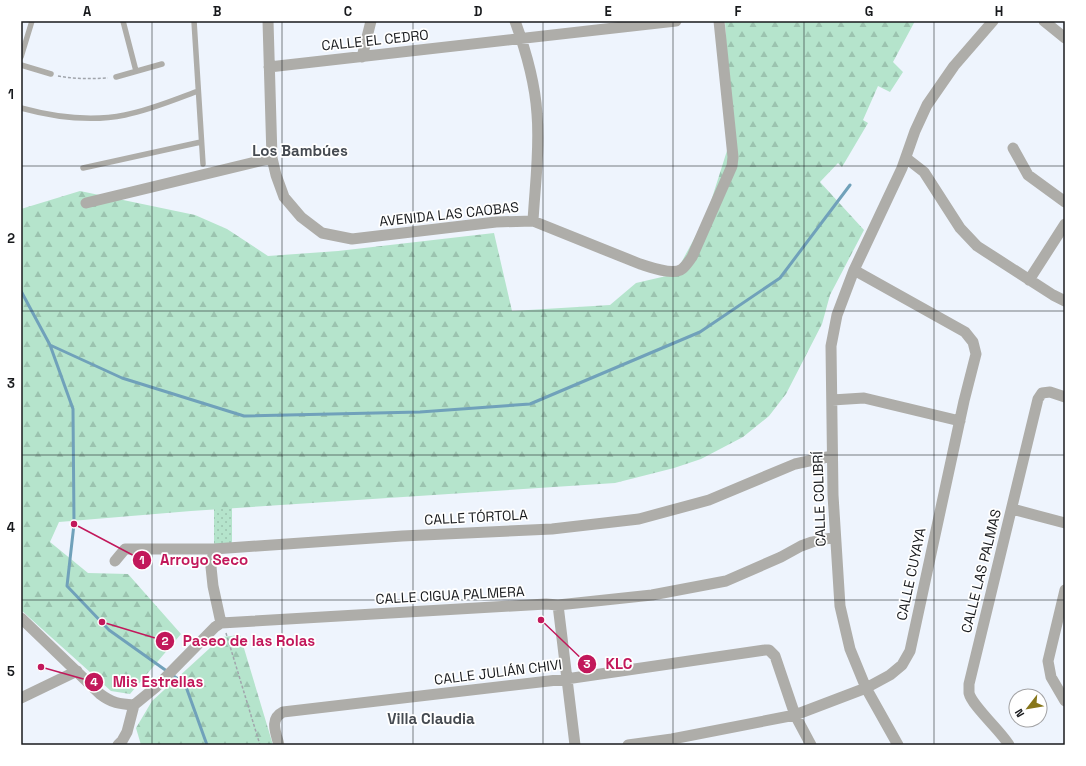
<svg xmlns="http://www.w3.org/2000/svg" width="1086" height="766" viewBox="0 0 1086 766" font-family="'Space Grotesk',sans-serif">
  <defs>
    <pattern id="grass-dots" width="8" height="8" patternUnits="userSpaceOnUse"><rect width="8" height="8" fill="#b5e4cc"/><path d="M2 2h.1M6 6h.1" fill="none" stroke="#9bc3af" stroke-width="1.8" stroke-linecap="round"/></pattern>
    <pattern id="forest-firs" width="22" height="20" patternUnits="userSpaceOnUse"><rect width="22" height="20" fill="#b5e4cc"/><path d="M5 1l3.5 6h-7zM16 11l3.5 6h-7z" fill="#9bc3af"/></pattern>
  </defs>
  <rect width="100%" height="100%" fill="#eef4fd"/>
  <!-- grass -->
  <path fill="url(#grass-dots)" d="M214,505l18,1v41l-18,2z"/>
  <!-- forest -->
  <path fill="url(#forest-firs)" d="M725,21h190l-22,41 10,10 -13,20 -12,-6 -15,34 5,3 -26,44 -4,-4 -18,19 44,48 -34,65 -8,29 -36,70 -17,22 -26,21 -42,22 -27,9 -59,15 -424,28 -132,11 -9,20 38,31 40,1 53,60 -51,60 -19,-3 -90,-81v-401l59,-18 115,24 32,14 41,27 70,-5 156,-18 18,78 98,-6 26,-22 39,-9 31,-57 25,-79z
    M240,635l33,110h-132l-5,-17 16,-27 70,-64z"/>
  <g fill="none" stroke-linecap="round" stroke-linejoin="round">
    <!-- stream -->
    <path stroke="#70a1ba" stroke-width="3" d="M21,291l29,54 23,64 1,115 -7,62 42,44 76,54 22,61
      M50,345l72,33 122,38 176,-4 110,-8 170,-72 80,-54 70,-93"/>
    <!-- path -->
    <path stroke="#a1a5ac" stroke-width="1.5" stroke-dasharray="3 2" stroke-linecap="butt" d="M58,76c17,3 33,3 50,2
      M226,633l34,112"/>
    <!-- service -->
    <path stroke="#aeada9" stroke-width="5.5" d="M123,21l13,50
      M194,21l9,143
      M21,57l11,-36
      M21,65l30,9
      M116,77l46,-13
      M21,108c33,9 70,14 104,7 25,-5 49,-15 73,-24
      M83,168l118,-26"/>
    <!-- minor -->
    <path stroke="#aeada9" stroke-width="11" d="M268,21l4,137 4,17 8,22 17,20 21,16 30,6 144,-17 37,-1 107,43c10,3 33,12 42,5 4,-3 7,-8 10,-12l40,-91 1,-9 -14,-136
      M515,21c11,30 20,61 22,93 3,35 -2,71 -4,107
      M1044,21l21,17
      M362,57l9,-36
      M269,67l407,-46
      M1013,148l15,27 37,27
      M906,158l18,14 36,56 17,18 76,49 12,6
      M86,203l186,-45
      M1029,280l36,-56
      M832,400l32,-2 96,23
      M1012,509l53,14
      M214,549l-3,18 2,19 8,37
      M115,561l10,-12h89l188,-13 150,-7 87,-10 70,-19 86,-36 37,-8
      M1065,590l-17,71 3,16 14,24
      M558,605l17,140
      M21,618l79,76c12,9 19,10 34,11
      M21,698l56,-27
      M118,745l4,-4 5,-9 7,-27 22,-18 59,-60 6,-4 325,-19 12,1 94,-10 74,-14 55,-24 20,-11 11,-4 23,-5
      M279,745c-3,-12 -10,-26 4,-33l283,-33 199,-29h4l6,6 20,59 16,30
      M628,745l44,-6 123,-24 71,-27 24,-13 12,-10 8,-14 54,-250 12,-47 -3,-12 -8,-10 -111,-62
      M898,745l-32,-57 -16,-39 -10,-43 -7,-111 -2,-149 6,-31 17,-45 48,-102 13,-37 12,-26 27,-39 39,-45
      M1009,745c-8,-14 -37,-39 -40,-52 0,-3 0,-6 0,-9l69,-285 4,-6 8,-1 15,5"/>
  </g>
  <!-- grid -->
  <path fill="none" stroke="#181a1d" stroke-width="1" stroke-opacity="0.55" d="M152,21v724M282,21v724M413,21v724M543,21v724M673,21v724M804,21v724M934,21v724M21,166h1044M21,311h1044M21,455h1044M21,600h1044"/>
  <g text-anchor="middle" stroke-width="3.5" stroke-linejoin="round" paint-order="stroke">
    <!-- street labels -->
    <g font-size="14" fill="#181a1d" stroke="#fff">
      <text transform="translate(375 40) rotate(-6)" y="5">CALLE EL CEDRO</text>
      <text transform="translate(449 214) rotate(-6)" y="5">AVENIDA LAS CAOBAS</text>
      <text transform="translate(819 499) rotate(-92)" y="5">CALLE COLIBRÍ</text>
      <text transform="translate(476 517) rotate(-3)" y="5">CALLE TÓRTOLA</text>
      <text transform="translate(981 571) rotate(-76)" y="5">CALLE LAS PALMAS</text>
      <text transform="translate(911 574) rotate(-78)" y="5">CALLE CUYAYA</text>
      <text transform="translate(450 595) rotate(-3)" y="5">CALLE CIGUA PALMERA</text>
      <text transform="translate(498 672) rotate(-7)" y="5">CALLE JULIÁN CHIVI</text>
    </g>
    <!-- neighbourhood labels -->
    <g font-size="15" font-weight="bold" fill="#454a51" stroke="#fff">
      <text x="300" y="156">Los Bambúes</text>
      <text x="431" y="724">Villa Claudia</text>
    </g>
  </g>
  <!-- callouts -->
  <path fill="none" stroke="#c2185b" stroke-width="1.5" d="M74 524L142 560M102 622L165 641M541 620L587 664M41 667L94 682"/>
  <g fill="#c2185b" stroke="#fff" stroke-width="1.5">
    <circle cx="74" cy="524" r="4"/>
    <circle cx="102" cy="622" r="4"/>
    <circle cx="541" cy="620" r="4"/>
    <circle cx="41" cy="667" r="4"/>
    <circle cx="142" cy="560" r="10"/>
    <circle cx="165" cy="641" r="10"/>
    <circle cx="587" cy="664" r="10"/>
    <circle cx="94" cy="682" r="10"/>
  </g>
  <g font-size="12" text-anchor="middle" font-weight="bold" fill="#fff">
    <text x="142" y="564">1</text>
    <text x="165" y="645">2</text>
    <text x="587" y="668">3</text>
    <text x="94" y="686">4</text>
  </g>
  <g font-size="15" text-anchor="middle" font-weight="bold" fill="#c2185b" stroke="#fff" stroke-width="3.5" stroke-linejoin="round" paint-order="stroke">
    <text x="204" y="565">Arroyo Seco</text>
    <text x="249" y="646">Paseo de las Rolas</text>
    <text x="619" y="669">KLC</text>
    <text x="158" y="687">Mis Estrellas</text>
  </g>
  <!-- border -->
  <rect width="1086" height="766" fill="none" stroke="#ffffff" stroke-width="44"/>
  <!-- north arrow -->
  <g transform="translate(1028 708) rotate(239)"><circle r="19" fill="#ffffff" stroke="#a3a3a5"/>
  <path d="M0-3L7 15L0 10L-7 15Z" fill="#87761a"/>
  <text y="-6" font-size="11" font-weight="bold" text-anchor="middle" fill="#181a1d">N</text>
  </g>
  <rect x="22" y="22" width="1042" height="722" fill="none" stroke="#181a1d" stroke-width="1.5"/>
  <g font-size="13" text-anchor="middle" font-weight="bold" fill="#181a1d">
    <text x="87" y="16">A</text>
    <text x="217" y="16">B</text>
    <text x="348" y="16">C</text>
    <text x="478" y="16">D</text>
    <text x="608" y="16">E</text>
    <text x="738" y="16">F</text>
    <text x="869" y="16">G</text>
    <text x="999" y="16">H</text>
    <text x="11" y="99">1</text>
    <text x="11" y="243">2</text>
    <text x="11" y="388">3</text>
    <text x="11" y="532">4</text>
    <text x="11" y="676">5</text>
  </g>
</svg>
